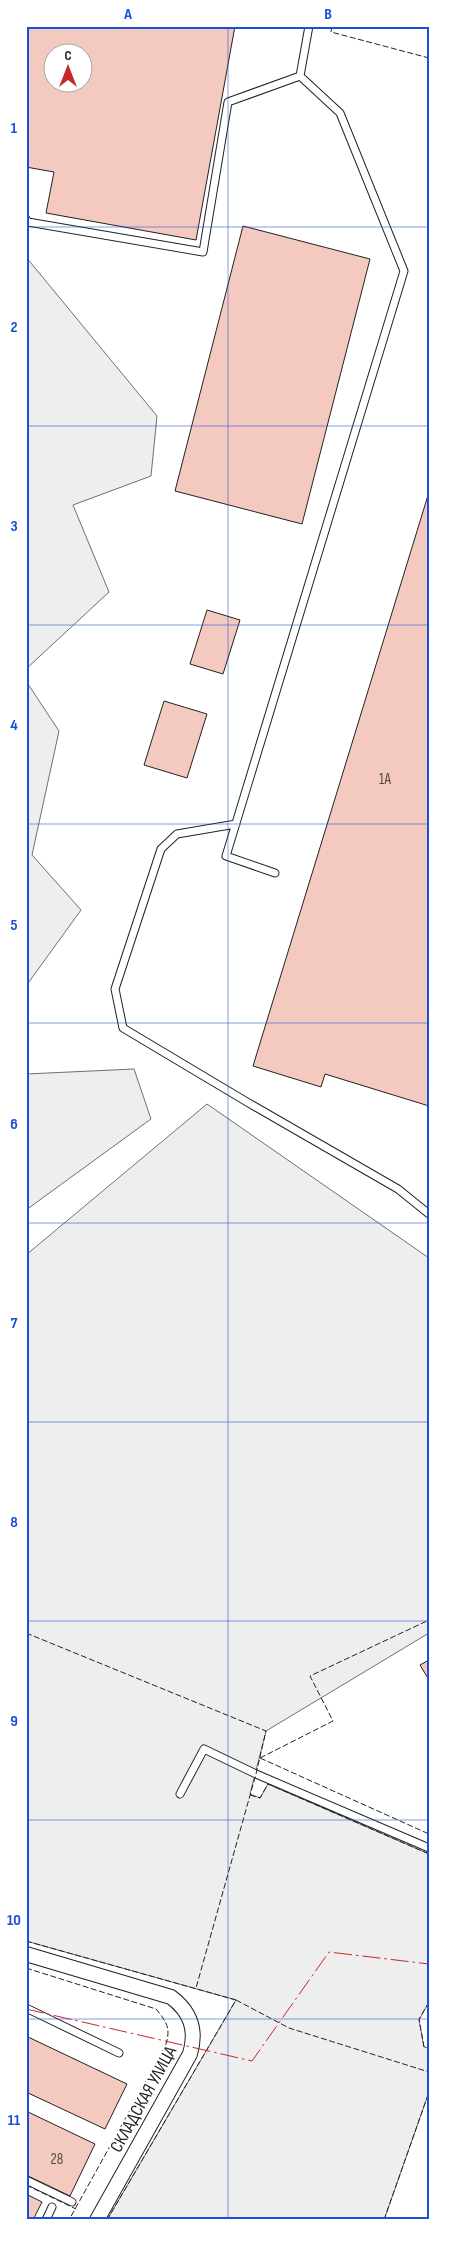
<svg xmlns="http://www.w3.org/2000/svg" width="455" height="2246" viewBox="0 0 455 2246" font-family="'Sofia Sans Condensed',sans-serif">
  <rect width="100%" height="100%" fill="#fff"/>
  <!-- green -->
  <path fill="#eee" stroke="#6f6f6f" d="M26,257l131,159 -6,60 -78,29 36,87 -83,77z
    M26,681l33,50 -27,124 49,55 -55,76z
    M134,1069l17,50 -125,91v-136z
    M207,1104l222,154v375l-163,98 -16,63 10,4 8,-14 161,70v148l-10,18 5,27 5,1v44l-45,128h-277l129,-220 -210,-59v-686z"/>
  <!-- building -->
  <path fill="#f3c9c0" stroke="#222" fill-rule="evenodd" d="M26,26h209l-39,214 -150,-27 8,-41 -28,-5zM52,52h30v30h-30z
    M243,226l127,33 -68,265 -127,-33z
    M429,492v614l-104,-32 -4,13 -68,-21z
    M207,610l33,10 -17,54 -33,-10z
    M164,701l43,13 -20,64 -43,-13z
    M429,1660v20l-9,-15z
    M26,2036l101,48 -22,45 -79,-37z
    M26,2111l69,33 -25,52 -44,-21z
    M26,2194l16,8 -9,18h-7z"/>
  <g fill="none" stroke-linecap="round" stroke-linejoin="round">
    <defs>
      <path id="lane" d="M26,219l2,3 175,30 25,-150 72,-26
        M236,824l-59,10 -16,15 -46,140 8,39 124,74 151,87 31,25
        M275,873l-49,-17 178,-585 -64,-158 -40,-37 9,-50
        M180,1794l24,-45 52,25 173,74
        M26,2008l93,45
        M26,2180l46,22
        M46,2220l6,-13"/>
      <path id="street" d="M26,1954l145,43c20,15 26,33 19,57l-93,166"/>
    </defs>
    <!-- lane casing -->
    <use href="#lane" stroke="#222" stroke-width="9"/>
    <!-- street casing -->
    <use href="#street" stroke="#222" stroke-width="16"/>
    <!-- lane -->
    <use href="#lane" stroke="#fff" stroke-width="7"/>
    <!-- street -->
    <use href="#street" stroke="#fff" stroke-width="14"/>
    <!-- fence -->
    <path stroke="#222" stroke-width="1" stroke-dasharray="6 2.5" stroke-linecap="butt" d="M332,26l-1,6 98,26
      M26,1633l240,98 -10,43 -60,214
      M260,1758l73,-37 -23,-45 119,-56
      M260,1758l169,76
      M250,1795l10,3 8,-14 161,70
      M26,1941l210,59 -129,220
      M26,1968l130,41c12,14 15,21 9,38l-96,173
      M236,2000l53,28 140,44
      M429,2002l-10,17 5,28 5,1
      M26,2185l50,24
      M384,2220l45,-128"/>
    <!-- power -->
    <path stroke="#c62828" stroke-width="1" stroke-dasharray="18 4 2.5 4" stroke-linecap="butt" d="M26,2009l226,52 77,-109 100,12"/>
  </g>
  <!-- grid -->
  <path fill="none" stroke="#1d4ed8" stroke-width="1" stroke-opacity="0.55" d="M228,26v2194M26,227h403M26,426h403M26,625h403M26,824h403M26,1023h403M26,1223h403M26,1422h403M26,1621h403M26,1820h403M26,2019h403"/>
  <g text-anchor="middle" stroke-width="4" stroke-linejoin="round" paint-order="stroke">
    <!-- number labels -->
    <g font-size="15" fill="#564c4a">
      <text x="385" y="784">1А</text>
      <text x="57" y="2164">28</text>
    </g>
    <!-- street labels -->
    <g font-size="18" fill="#222" stroke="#fff">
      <text transform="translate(143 2099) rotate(-61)" y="6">СКЛАДСКАЯ УЛИЦА</text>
    </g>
  </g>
  <!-- border -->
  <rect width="455" height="2246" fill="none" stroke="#ffffff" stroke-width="55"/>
  <!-- north arrow -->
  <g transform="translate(68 68)"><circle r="24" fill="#ffffff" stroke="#a7a7a7"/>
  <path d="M0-4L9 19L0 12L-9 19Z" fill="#c62828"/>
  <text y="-8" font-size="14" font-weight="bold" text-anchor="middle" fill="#222222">С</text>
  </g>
  <rect x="28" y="28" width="400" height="2190" fill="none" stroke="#1d4ed8" stroke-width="2"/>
  <g font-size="16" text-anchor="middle" font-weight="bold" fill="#1d4ed8">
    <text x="128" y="19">A</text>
    <text x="328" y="19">B</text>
    <text x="14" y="133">1</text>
    <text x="14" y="332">2</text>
    <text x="14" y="531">3</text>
    <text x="14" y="730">4</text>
    <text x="14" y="930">5</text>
    <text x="14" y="1129">6</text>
    <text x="14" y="1328">7</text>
    <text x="14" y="1527">8</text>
    <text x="14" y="1726">9</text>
    <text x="14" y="1925">10</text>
    <text x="14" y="2125">11</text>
  </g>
</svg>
